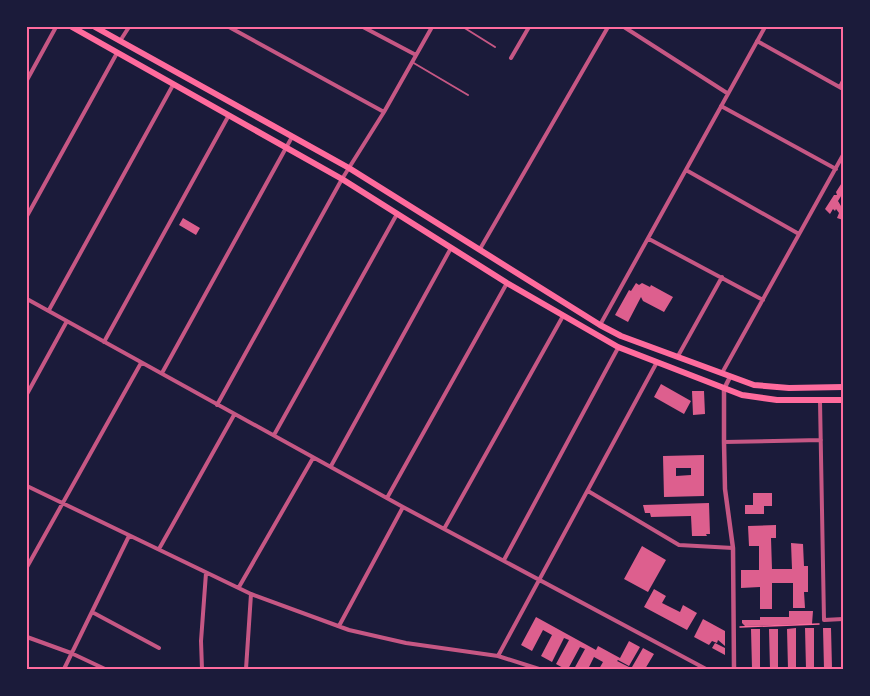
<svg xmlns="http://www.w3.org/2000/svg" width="870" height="696" viewBox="0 0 870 696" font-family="Karla,sans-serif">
  <rect width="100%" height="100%" fill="#1b1b3a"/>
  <!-- building -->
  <path fill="#dd5f8e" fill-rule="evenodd" d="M843,181v12l-5,8 3,5 2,-3v17l-6,-2 2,-5 -3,-4 -1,2 -2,-2 -3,5 -5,-5 9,-14h3l-1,-3z
    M183,218l17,10 -4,7 -17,-10z
    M636,283l3,2 3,-2 8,4 1,-2 22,12 -9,15 -21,-11 -2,-4 -13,25 -13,-7 14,-25 2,1z
    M661,384l30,17 -7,13 -30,-17z
    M692,391h12l1,23 -12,1z
    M704,455v41l-40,1 -1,-41zM676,468h15v7l-15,1z
    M753,493h19v13h-8v8h-19v-9h8z
    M709,503l1,31h-4l1,2h-15l-1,-20 -40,1 -1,-4h-5l-2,-8z
    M776,525v13h-5l1,31h20l-1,-26 12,1 1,22h4v26h-4l1,16h-12v-25h-21v26h-12v-22l-19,1v-18h18v-24h-10l-1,-20z
    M642,546l24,14 -18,32 -24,-13z
    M654,589l12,7 -4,7 18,9 3,-7 14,8 -10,17 -43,-23z
    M789,611h24l-1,13 -67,2 -3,-3v-3h18v-3h29z
    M536,617l60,33 2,-4 22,12 9,-17 11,6 -11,19 -11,-6 -1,1 12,6 -1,2h-29l4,-7 -9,-5 -6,12h-14l11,-20 -5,-2 -12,22h-3l-9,-5 13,-24 -5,-2 -12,24 -11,-6 11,-21 -9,-5 -11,21 -11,-6z
    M703,619l22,12v15l-7,-6 -1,3 -5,-2 -3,4 -15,-8z
    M796,628v41h-8l-1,-40z
    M805,628h9v41h-8z
    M823,628h8l1,40 -8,1z
    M751,629h9v40h-8z
    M769,629h9v40h-8z
    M715,643l10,5v7l-13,-7z
    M643,648l11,6 -9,15h-9l-4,-2z"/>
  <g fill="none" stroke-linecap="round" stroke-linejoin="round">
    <!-- path -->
    <path stroke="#ff6b9d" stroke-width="1.5" d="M740,627l79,-3"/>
    <!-- service -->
    <path stroke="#c65784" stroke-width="2" d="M463,27l32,20
      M412,62l56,33"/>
    <!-- minor -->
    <path stroke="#c65784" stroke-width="4" d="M229,27l155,85
      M363,27l53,28
      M624,27l103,66
      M120,41l9,-14
      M757,41l86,48
      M511,58l18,-31
      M27,80l29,-53
      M840,87l3,-6
      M721,106l115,63
      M686,170l113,64
      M27,216l90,-163
      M649,239l114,61
      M480,249l128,-222
      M27,299l376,208 303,162
      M49,310l124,-225
      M600,325l165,-298
      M104,342l125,-227
      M678,356l44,-79
      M162,373l130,-236
      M722,373l121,-218
      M27,394l40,-73
      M820,401l4,219 19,-1
      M217,405l125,-226 42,-67 48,-85
      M274,435l123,-221
      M724,442l97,-2
      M331,466l120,-218
      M27,486l224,108 98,36 57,13 92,13 41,13
      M588,491l91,54 54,3
      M387,498l120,-215
      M444,529l119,-213
      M159,549l75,-134
      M504,560l114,-212
      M27,567l114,-204
      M239,587l74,-129
      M92,612l67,36
      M339,626l64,-119
      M27,637l44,16 34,16
      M498,656l159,-294
      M64,669l65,-133
      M202,669l-1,-28 5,-68
      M246,669l5,-75"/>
    <!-- tertiary -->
    <path stroke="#c65784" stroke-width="4.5" d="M730,377l-6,12v53l1,47 8,59 1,121"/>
    <!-- primary -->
    <path stroke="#ff6b9d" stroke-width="6" d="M72,27l270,152 165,104 111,64 124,48 35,5h66
      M95,27l254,141 251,157 21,11 133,49 35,3 54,-1"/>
  </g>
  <!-- border -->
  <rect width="870" height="696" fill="none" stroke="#1b1b3a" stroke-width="57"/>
  <rect x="28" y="28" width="814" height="640" fill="none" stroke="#ff6b9d" stroke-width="2"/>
</svg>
